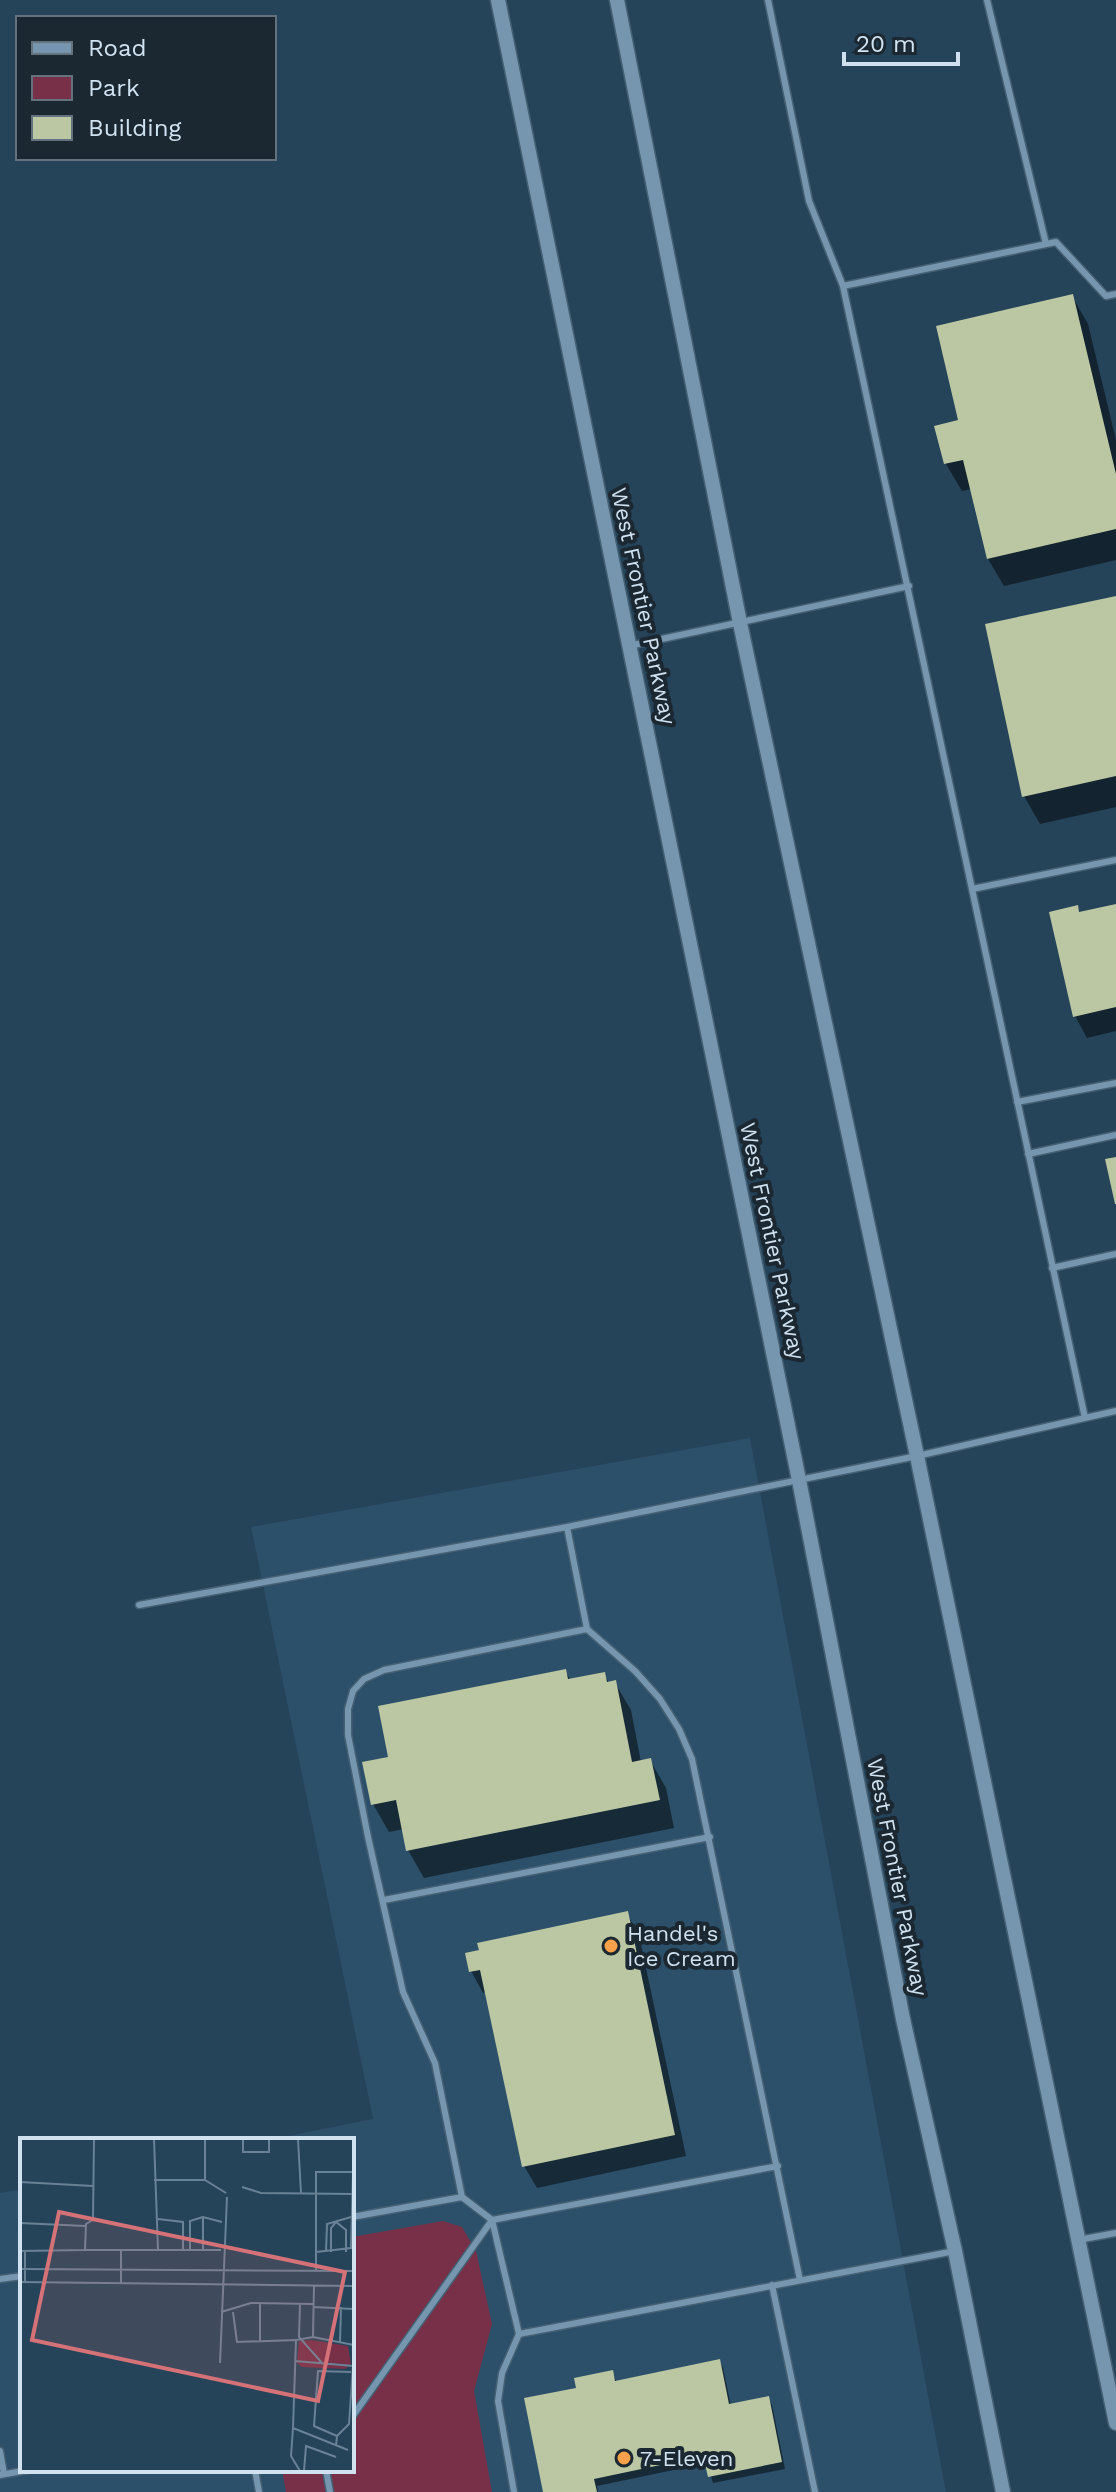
<svg xmlns="http://www.w3.org/2000/svg" width="1116" height="2492" viewBox="0 0 1116 2492" font-family="'Work Sans',sans-serif">
  <rect width="100%" height="100%" fill="#254359"/>
  <!-- built -->
  <path fill="#2c4f6a" d="M750,1438l196,1054h-946v-299l22,-4v281h330v-330h-84l105,-21 -122,-592z"/>
  <!-- green -->
  <path fill="#773047" d="M443,2221l19,6 14,24 16,73 -18,67 18,101h-206l-4,-22h70v-233z"/>
  <!-- shadow -->
  <path fill="#0007" d="M1072,296l16,28 28,116v120l-112,26 -16,-27 -16,-70 -10,2 -16,-27 -9,-37 23,-5z
    M1116,598v209l-76,17 -16,-28z
    M1116,906v125l-29,7 -12,-22 2,-109 3,7z
    M565,1671l6,10 33,-7 5,9h6l16,27 10,52 9,-2 16,28 8,40 -250,50 -16,-28 -4,-21 -15,3 -16,-28 17,-45z
    M627,1914l12,21 47,221 -149,32 -13,-22 -37,-174 -4,1 -12,-22z
    M719,2361l4,7 8,38 37,-8 4,7 13,64 -72,14 -6,-20 -110,23 1,6h-53l34,-103 33,-17 5,11z"/>
  <!-- building -->
  <path fill="#bbc7a2" d="M1073,294l43,180v55l-129,30 -24,-99 -19,4 -10,-38 24,-6 -22,-94z
    M1116,596v180l-94,21 -37,-173z
    M1116,904v103l-43,10 -24,-105 29,-7 1,7z
    M1116,1157v47h-1l-10,-45z
    M566,1669l2,10 37,-7 2,10 9,-2 16,82 19,-4 9,42 -254,51 -10,-51 -25,5 -9,-43 26,-5 -10,-51z
    M628,1911l47,224 -153,32 -42,-197 -11,2 -4,-19 14,-3 -2,-7z
    M720,2359l9,45 40,-8 13,66 -74,15 -5,-21 -109,23 3,13h-54l-19,-94 52,-10 -2,-10 39,-8 2,11z"/>
  <g fill="none" stroke-linecap="round" stroke-linejoin="round">
    <defs>
      <path id="service" d="M768,0l41,201 34,85
        M987,0l59,244
        M629,646l280,-60
        M972,889l-129,-603 213,-44 50,54 10,-2
        M1017,1102l99,-19
        M1028,1154l88,-19
        M1052,1268l64,-14
        M1085,1418l-113,-529 144,-29
        M567,1527l20,102 48,42 25,28 19,30 13,30 108,521
        M139,1605l428,-78 350,-71 199,-45
        M384,1900l326,-63
        M462,2197l-27,-134 -32,-71 -35,-155 -20,-102v-26l5,-18 11,-12 20,-9 203,-41
        M352,2217l110,-20 30,23 27,114 -17,39 -4,28 16,91
        M1078,2240l38,-7
        M0,2279l22,-3
        M772,2285l43,207
        M519,2334l436,-83
        M352,2417l140,-197 286,-54
        M0,2451l4,23
        M255,2470l4,22
        M326,2470l4,22
        M0,2475l28,-5"/>
      <path id="tertiary" d="M498,0l301,1480 104,539 52,232 48,241
        M617,0l123,623 177,833 199,967"/>
    </defs>
    <!-- service casing -->
    <use href="#service" stroke="#456073" stroke-width="9"/>
    <!-- tertiary casing -->
    <use href="#tertiary" stroke="#456073" stroke-width="17"/>
    <!-- service -->
    <use href="#service" stroke="#7696b0" stroke-width="6"/>
    <!-- tertiary -->
    <use href="#tertiary" stroke="#7696b0" stroke-width="14"/>
  </g>
  <!-- markers -->
  <g fill="#f8a14a" stroke="#1b2832" stroke-width="3">
    <circle cx="611" cy="1946" r="8"/>
    <circle cx="624" cy="2458" r="8"/>
  </g>
  <g text-anchor="middle" stroke-width="8" stroke-linejoin="round" paint-order="stroke">
    <!-- street labels -->
    <g font-size="22" fill="#d0e1ef" stroke="#1b2832">
      <text transform="translate(644 606) rotate(78)" y="8">West Frontier Parkway</text>
      <text transform="translate(773 1241) rotate(78)" y="8">West Frontier Parkway</text>
      <text transform="translate(898 1877) rotate(79)" y="8">West Frontier Parkway</text>
    </g>
    <!-- poi labels -->
    <g font-size="22" fill="#d0e1ef" stroke="#1b2832" text-anchor="start">
      <text x="627" y="1941">Handel's<tspan x="627" dy="25">Ice Cream</tspan></text>
      <text x="640" y="2466">7-Eleven</text>
    </g>
  </g>
  <!-- overview -->
  <g transform="translate(20 2138)">
    <rect width="334" height="334" fill="#254359"/>
    <path d="M291,202l37,6 3,18 -6,5 -43,-2 -5,-4 2,-22z" fill="#773047"/>
    <path fill="none" stroke="#698295" stroke-width="2" d="M74,1l-1,81 -7,4 -1,26h73M134,1l4,111h63M185,1v41l21,13M223,1v13h26v-13M278,1l3,54M134,42h51M0,44l73,4M222,49l19,6 93,1M138,81l25,3v28M0,85l66,3M101,112v33M170,112v-29l13,-4M183,112v-33l19,5M0,113l65,-1M5,113v31M306,114l1,-28 24,-7M311,114v-24l5,-6 10,8v22M0,131l334,2M296,133v-99h37l-2,76 -35,4M0,144l334,4M280,165l-1,34 23,26M293,169l41,2M201,174l30,-9 62,1M213,174l4,30 59,-2M293,199l1,-52M240,204v-39M320,204l1,-35M333,204l1,-26M275,223l58,5 -4,58 -12,12 -1,10M200,225l7,-166M273,290l-2,28 9,15M317,298l-23,-10 4,-55 33,1M328,312l-55,-22 3,-88 17,-3 41,8M284,333l2,-25 30,11"/>
    <path fill="#d47278" fill-opacity="0.15" stroke="#d47278" stroke-width="4" d="M39,74l286,60 -27,129 -286,-61z"/>
    <rect width="334" height="334" fill="none" stroke="#d0e1ef" stroke-width="4"/>
  </g>
  <!-- legend -->
  <rect x="16" y="16" width="260" height="144" fill="#1b2832" stroke="#63727e" stroke-width="2"/>
  <rect x="32" y="42" width="40" height="12" fill="#7696b0" stroke="#63727e" stroke-width="2"/>
  <text x="88" y="56" font-size="24" fill="#d0e1ef">Road</text>
  <rect x="32" y="76" width="40" height="24" fill="#773047" stroke="#63727e" stroke-width="2"/>
  <text x="88" y="96" font-size="24" fill="#d0e1ef">Park</text>
  <rect x="32" y="116" width="40" height="24" fill="#bbc7a2" stroke="#63727e" stroke-width="2"/>
  <text x="88" y="136" font-size="24" fill="#d0e1ef">Building</text>
  <!-- scale -->
  <path d="M844 52v12h114v-12" fill="none" stroke="#d0e1ef" stroke-width="4"/>
  <text x="856" y="52" font-size="24" fill="#d0e1ef" stroke="#1b2832" stroke-width="6" paint-order="stroke">20 m</text>
</svg>
